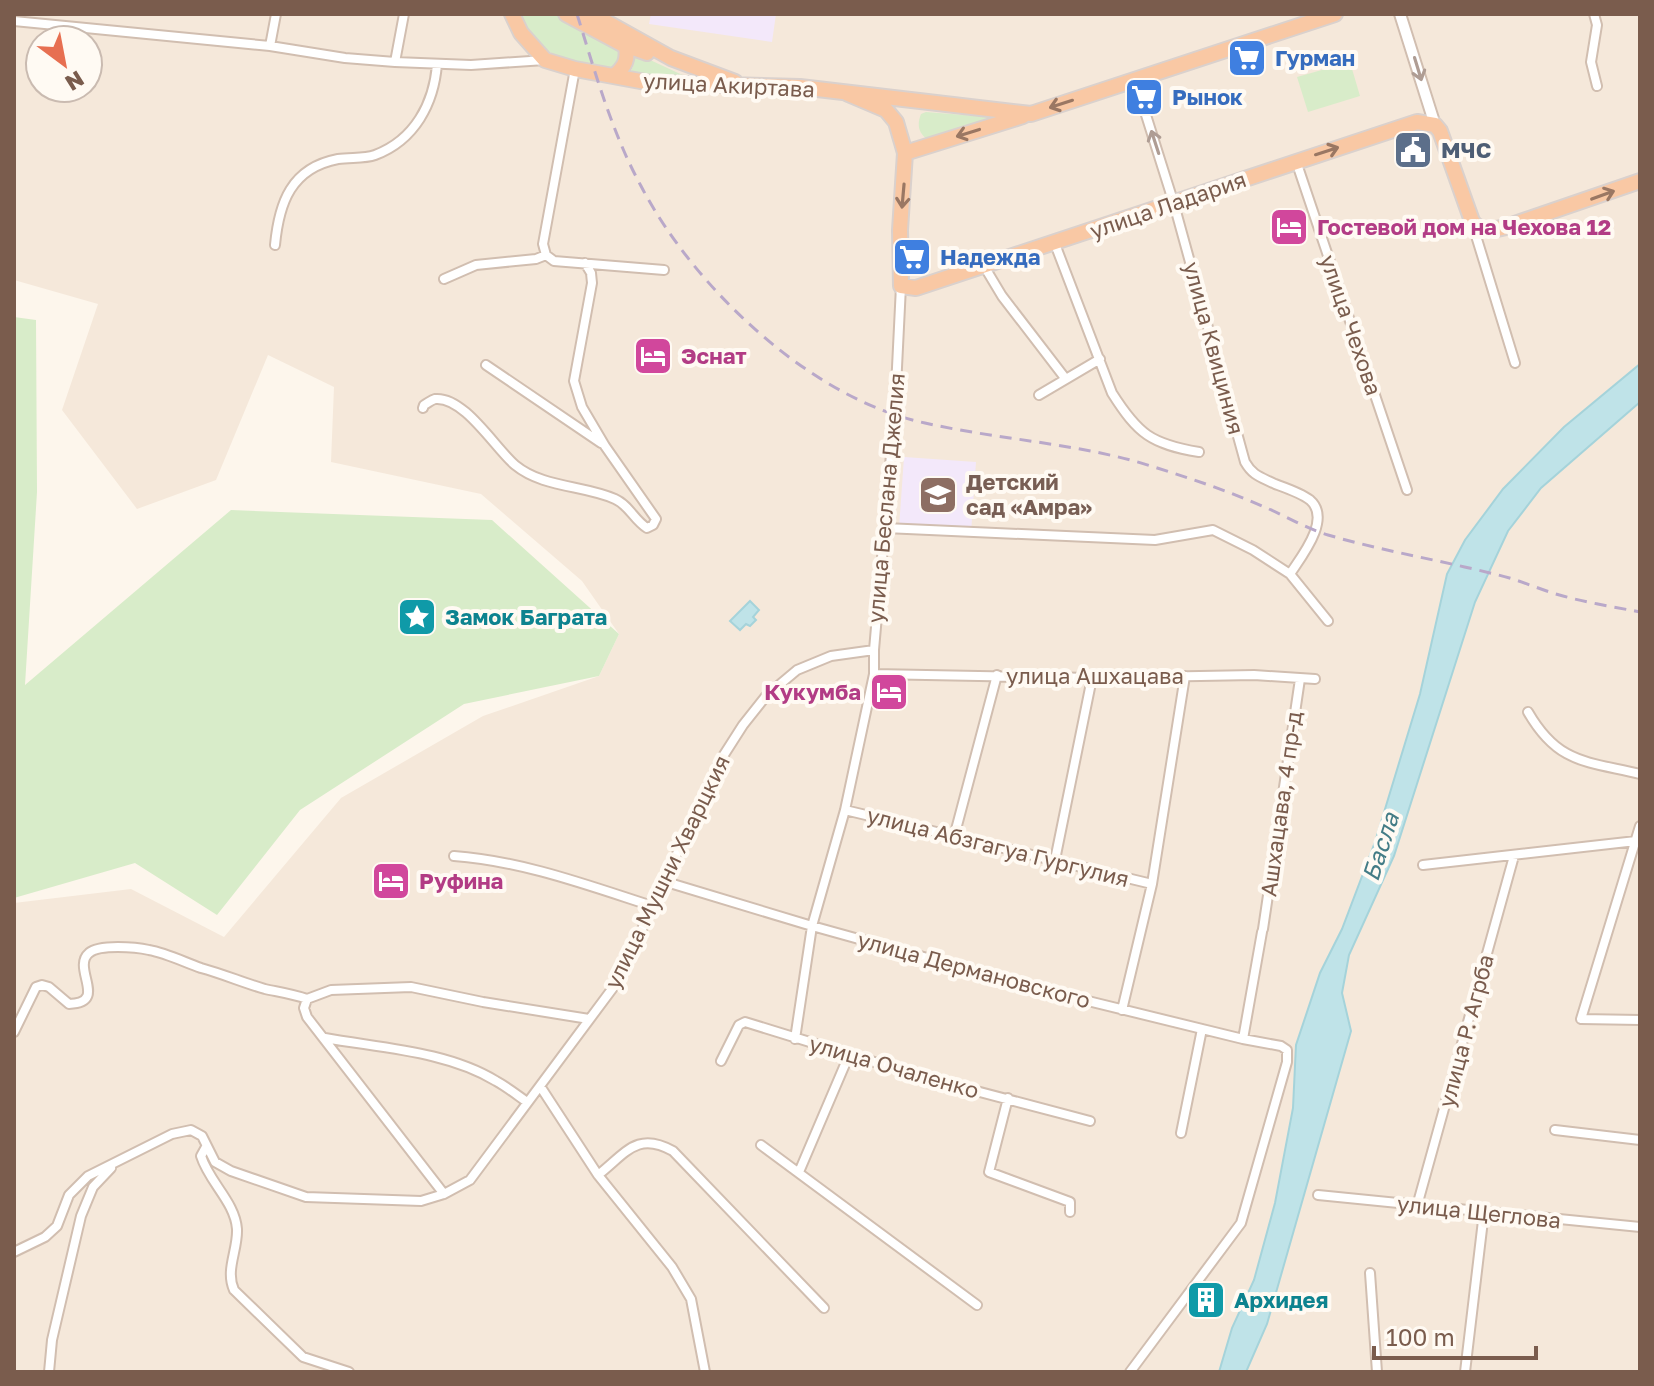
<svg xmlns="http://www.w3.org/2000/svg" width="1654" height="1386" viewBox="0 0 1654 1386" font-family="'Golos Text',sans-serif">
  <rect width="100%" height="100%" fill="#fdf6ec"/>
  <!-- residential -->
  <path fill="#f5e8da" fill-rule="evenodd" d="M14,14h1626v1358h-1626v-469l117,-14 93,48 117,-139 142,-82 116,-40 20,-42 -37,-53 -101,-87 -150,-32 3,-75 -66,-32 -52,125 -79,29 -75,-99 36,-106 -84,-24zM40,40h48v48h-48z"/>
  <!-- education -->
  <path fill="#f3e8fa" d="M651,14h125l-4,28 -123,-18z
    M904,457l72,5 -5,71 -72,-5z"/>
  <!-- green -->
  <path fill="#d8ecc9" d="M521,14h35l60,33 5,10 -3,7 -7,7c-39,-6 -76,-15 -90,-57z
    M633,52l58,27 -62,-4 5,-11z
    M1350,62l10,34 -52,16 -11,-35z
    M926,112l76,6 -75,21c-9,-6 -10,-15 -6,-25z
    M14,317l22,3 1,172 -12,193 206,-175 261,10 127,114 -20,42 -135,28 -164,106 -83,105 -82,-52 -121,35z"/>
  <!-- water -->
  <path fill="#bfe3e8" stroke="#a5d3da" stroke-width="2" d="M1640,364v38l-99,86 -33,43 -33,71 -81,254 -45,99 -7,38 9,38 -84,293 -21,48h-27l13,-44 22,-48 21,-77 18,-95 3,-63 24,-72 22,-44 33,-87 45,-148 27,-120 18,-34 38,-51 61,-62z
    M750,601l9,9 -6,7 3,3 -6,6 -4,-2 -6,6 -10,-9z"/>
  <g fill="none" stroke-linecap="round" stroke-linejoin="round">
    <defs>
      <path id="minor" d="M1594,14l3,11 -6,37 6,24
        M14,21l256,25 75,12 50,4 76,3 74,-5
        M270,46l6,-32
        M395,62l9,-48
        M575,69l-32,175 3,11 8,6 110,9
        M1135,80l39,124 71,258c8,14 16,15 30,22 11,4 26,9 35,16 22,19 -9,57 -20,74
        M1296,161l111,329
        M1473,226l42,137
        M1055,244l57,149c26,41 39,51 87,59
        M275,245c4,-42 16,-77 63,-86 12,-2 26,0 37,-4 40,-15 59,-52 62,-91
        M984,266l18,30 63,82
        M444,279l32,-14 60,-6 10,-4
        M486,365l115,78
        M1039,395l61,-36
        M423,408l1,-3c4,-2 7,-5 11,-6 29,-3 60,49 80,66 28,23 68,20 100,34 14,6 19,21 32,29l6,-3 3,-6 -51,-73 -23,-39 -8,-26 18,-98 -1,-10 -6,-10
        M885,528l270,12 58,-10 40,20 37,24 38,47
        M874,674l218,4 162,-3 61,4
        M1528,712c30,52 58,49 112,62
        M845,810l307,74
        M1640,826l-59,193 59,1
        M954,837l43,-162
        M454,856c68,5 133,29 198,50
        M1055,860l37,-182
        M1423,865l213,-24
        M663,881l149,45 223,62 208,51 38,7 6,4v12l-46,161 -111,149
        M1263,929l37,-250
        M307,999l24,-9 80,-3 72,15 106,17
        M307,999l-3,9 3,9 137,177
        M1122,1010l30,-126 33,-208
        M14,1032l22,-45 6,-2 7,2 20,17c40,-1 2,-36 20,-51 10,-9 47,-6 60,-3 17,3 35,12 52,18 22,6 43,15 64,21 14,3 28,5 42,10
        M325,1038c55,10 122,13 171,43 11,6 21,14 31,21
        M795,1039l17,-113 33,-116 29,-136v-24l21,-242 6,-122
        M1243,1039l19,-107
        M721,1061l18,-36 6,-3 178,55 167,44
        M540,1086l58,89 74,92 19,32 14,73
        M1008,1098l-19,74 81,30v10
        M1555,1130l85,10
        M1181,1133l21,-104
        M761,1145l216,160
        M206,1147l-5,9c8,26 34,46 36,73 1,21 -12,41 -3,61l69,67 46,15
        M799,1172l50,-117
        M598,1175c28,-22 39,-44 75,-24l151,157
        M1318,1195l322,32
        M1417,1206l97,-350
        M14,1252l31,-15 12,-11 12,-31 19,-19 84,-42 19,-4 11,6 13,26 16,9 75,26 115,4 23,-7 26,-14 148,-199 102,-220 23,-36 23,-29 31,-26 34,-14 43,-6
        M1370,1273l7,99
        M49,1372l3,-32 29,-124 12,-29 18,-19
        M1465,1372l19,-160"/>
      <path id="tertiary" d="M1400,14l35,111"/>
      <path id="trunk" d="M512,14l9,19 24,27 30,9 76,14 149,4 231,27 304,-100
        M566,14l56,30 25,9
        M592,14l79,44 64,24
        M614,76c12,-10 14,-17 12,-31
        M846,93l40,17 10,12 9,31 -5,77 1,56 15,2 501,-166 18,3 5,6 32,90c8,12 22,9 34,6l134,-46
        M905,153l118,-37"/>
    </defs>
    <!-- minor casing -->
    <use href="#minor" stroke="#d1beb0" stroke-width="12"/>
    <!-- tertiary casing -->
    <use href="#tertiary" stroke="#d1beb0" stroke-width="14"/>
    <!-- trunk casing -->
    <use href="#trunk" stroke="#dad1cd" stroke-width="18"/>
    <!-- minor -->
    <use href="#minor" stroke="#fff" stroke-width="8"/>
    <!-- tertiary -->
    <use href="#tertiary" stroke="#fff" stroke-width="10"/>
    <!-- trunk -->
    <use href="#trunk" stroke="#f9c8a4" stroke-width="14"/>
    <!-- rail -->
    <path stroke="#b9a8c9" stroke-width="3" stroke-dasharray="12 8" stroke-linecap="butt" d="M577,14c18,58 35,119 64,172 53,102 170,213 284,237 75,17 153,20 226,43 38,12 75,24 111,40 22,9 43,22 66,29 55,16 111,25 166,39 24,5 46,16 69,22 25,7 52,11 77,16"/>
  </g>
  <!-- one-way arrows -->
  <defs><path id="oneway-shaft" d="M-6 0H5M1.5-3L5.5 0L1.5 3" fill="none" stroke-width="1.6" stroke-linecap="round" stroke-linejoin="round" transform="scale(2)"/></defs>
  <g stroke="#af9d94">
    <use href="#oneway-shaft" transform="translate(1418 69) rotate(73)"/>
    <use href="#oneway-shaft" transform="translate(1155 142) rotate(-108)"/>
  </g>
  <g stroke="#9a7763">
    <use href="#oneway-shaft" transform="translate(1061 104) rotate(162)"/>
    <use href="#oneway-shaft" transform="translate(968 133) rotate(163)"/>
    <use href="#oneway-shaft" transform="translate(1327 151) rotate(-18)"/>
    <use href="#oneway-shaft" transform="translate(1603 195) rotate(-20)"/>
    <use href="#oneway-shaft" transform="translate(903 196) rotate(95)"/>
  </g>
  <!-- icons -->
  <defs>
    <symbol id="supermarket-square" viewBox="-11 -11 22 22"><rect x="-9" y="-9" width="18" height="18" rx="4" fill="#3f7fe0" stroke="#fffaf3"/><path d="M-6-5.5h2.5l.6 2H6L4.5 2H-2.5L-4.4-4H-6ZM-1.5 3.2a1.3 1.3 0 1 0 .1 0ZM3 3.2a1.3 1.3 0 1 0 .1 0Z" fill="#fff"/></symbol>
    <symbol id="civic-square" viewBox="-11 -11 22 22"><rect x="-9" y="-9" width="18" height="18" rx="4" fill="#5c6f8a" stroke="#fffaf3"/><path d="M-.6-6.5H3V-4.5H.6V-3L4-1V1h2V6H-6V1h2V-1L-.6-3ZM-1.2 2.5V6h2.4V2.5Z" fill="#fff"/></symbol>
    <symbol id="hotel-square" viewBox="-11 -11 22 22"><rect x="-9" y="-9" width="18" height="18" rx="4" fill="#d1479c" stroke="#fffaf3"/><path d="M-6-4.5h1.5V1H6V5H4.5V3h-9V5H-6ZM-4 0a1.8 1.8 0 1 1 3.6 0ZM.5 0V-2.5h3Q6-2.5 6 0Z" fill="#fff"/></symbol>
    <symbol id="school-square" viewBox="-11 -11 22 22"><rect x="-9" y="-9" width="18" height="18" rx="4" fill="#8d6e63" stroke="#fffaf3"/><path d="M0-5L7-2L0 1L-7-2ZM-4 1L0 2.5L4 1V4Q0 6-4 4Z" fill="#fff"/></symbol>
    <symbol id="sight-square" viewBox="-11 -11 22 22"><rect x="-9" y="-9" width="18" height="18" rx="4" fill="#0f9aa8" stroke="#fffaf3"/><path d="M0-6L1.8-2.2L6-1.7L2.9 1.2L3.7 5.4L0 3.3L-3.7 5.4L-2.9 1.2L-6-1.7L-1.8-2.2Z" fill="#fff"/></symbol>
    <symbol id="building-square" viewBox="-11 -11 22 22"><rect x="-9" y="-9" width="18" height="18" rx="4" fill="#0f9aa8" stroke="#fffaf3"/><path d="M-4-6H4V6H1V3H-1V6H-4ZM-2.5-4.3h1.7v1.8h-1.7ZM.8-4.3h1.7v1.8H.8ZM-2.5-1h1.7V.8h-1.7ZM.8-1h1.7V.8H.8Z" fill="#fff"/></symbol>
  </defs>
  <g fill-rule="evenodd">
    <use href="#supermarket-square" x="1225" y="36" width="44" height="44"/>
    <use href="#supermarket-square" x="1122" y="75" width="44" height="44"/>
    <use href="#civic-square" x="1391" y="128" width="44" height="44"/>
    <use href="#hotel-square" x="1267" y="205" width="44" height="44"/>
    <use href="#supermarket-square" x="890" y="235" width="44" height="44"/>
    <use href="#hotel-square" x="631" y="334" width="44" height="44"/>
    <use href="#school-square" x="916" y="473" width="44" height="44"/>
    <use href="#sight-square" x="395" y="595" width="44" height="44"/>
    <use href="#hotel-square" x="867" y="670" width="44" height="44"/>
    <use href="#hotel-square" x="369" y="859" width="44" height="44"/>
    <use href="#building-square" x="1184" y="1278" width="44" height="44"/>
  </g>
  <g text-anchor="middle" stroke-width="8" stroke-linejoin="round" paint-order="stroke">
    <!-- shop labels -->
    <g font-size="22" font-weight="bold" fill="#366cbe" stroke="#fffaf3" text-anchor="start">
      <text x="1275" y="66">Гурман</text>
      <text x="1172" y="105">Рынок</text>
      <text x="940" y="265">Надежда</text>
    </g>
    <!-- street labels -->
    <g font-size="22" fill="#7a5c4d" stroke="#fffaf3">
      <text transform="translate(729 85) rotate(3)" y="8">улица Акиртава</text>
      <text transform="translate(1168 205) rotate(-19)" y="8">улица Ладария</text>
      <text transform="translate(1351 325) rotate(71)" y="8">улица Чехова</text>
      <text transform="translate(1214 348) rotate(75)" y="8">улица Квициния</text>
      <text transform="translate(886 498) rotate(-85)" y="8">улица Беслана Джелия</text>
      <text x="1095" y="684">улица Ашхацава</text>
      <text transform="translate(1281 804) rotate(-82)" y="8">Ашхацава, 4 пр-д</text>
      <text transform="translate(998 847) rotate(14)" y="8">улица Абзгагуа Гургулия</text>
      <text transform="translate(667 872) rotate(-64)" y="8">улица Мушни Хварцкия</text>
      <text transform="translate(974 970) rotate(15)" y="8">улица Дермановского</text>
      <text transform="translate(1466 1031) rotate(-75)" y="8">улица Р. Агрба</text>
      <text transform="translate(894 1067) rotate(16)" y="8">улица Очаленко</text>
      <text transform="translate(1479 1212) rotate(6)" y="8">улица Щеглова</text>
    </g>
    <!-- service labels -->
    <g font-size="22" font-weight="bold" fill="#4e5e75" stroke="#fffaf3" text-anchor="start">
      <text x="1441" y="158">МЧС</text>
    </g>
    <!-- hotel labels -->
    <g font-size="22" font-weight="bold" fill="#b23c85" stroke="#fffaf3" text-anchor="start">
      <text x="1317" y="235">Гостевой дом на Чехова 12</text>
      <text x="681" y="364">Эснат</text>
      <text x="861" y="700" text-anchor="end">Кукумба</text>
      <text x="419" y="889">Руфина</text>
    </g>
    <!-- education labels -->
    <g font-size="22" font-weight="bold" fill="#785e54" stroke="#fffaf3" text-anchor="start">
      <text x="966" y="490">Детский<tspan x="966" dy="25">сад «Амра»</tspan></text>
    </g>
    <!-- culture labels -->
    <g font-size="22" font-weight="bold" fill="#0d838f" stroke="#fffaf3" text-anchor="start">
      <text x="445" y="625">Замок Баграта</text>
      <text x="1234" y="1308">Архидея</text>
    </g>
    <!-- water labels -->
    <g font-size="24" font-style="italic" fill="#437c86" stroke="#fffaf3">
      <text transform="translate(1381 847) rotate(-72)" y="8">Басла</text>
    </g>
  </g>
  <!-- border -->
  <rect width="1654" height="1386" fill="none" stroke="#7a5c4d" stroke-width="32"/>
  <!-- north arrow -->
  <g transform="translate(64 64) rotate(148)"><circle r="38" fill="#fffaf3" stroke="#cabbb1" stroke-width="2"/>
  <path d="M0-6L14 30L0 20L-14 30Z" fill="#e76f51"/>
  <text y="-12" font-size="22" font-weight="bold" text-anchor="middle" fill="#7a5c4d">N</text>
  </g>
  <!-- scale -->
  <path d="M1374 1346v12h162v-12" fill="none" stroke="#7a5c4d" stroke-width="4"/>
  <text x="1386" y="1346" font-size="24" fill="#7a5c4d" stroke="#fffaf3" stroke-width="6" paint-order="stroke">100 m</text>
</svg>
